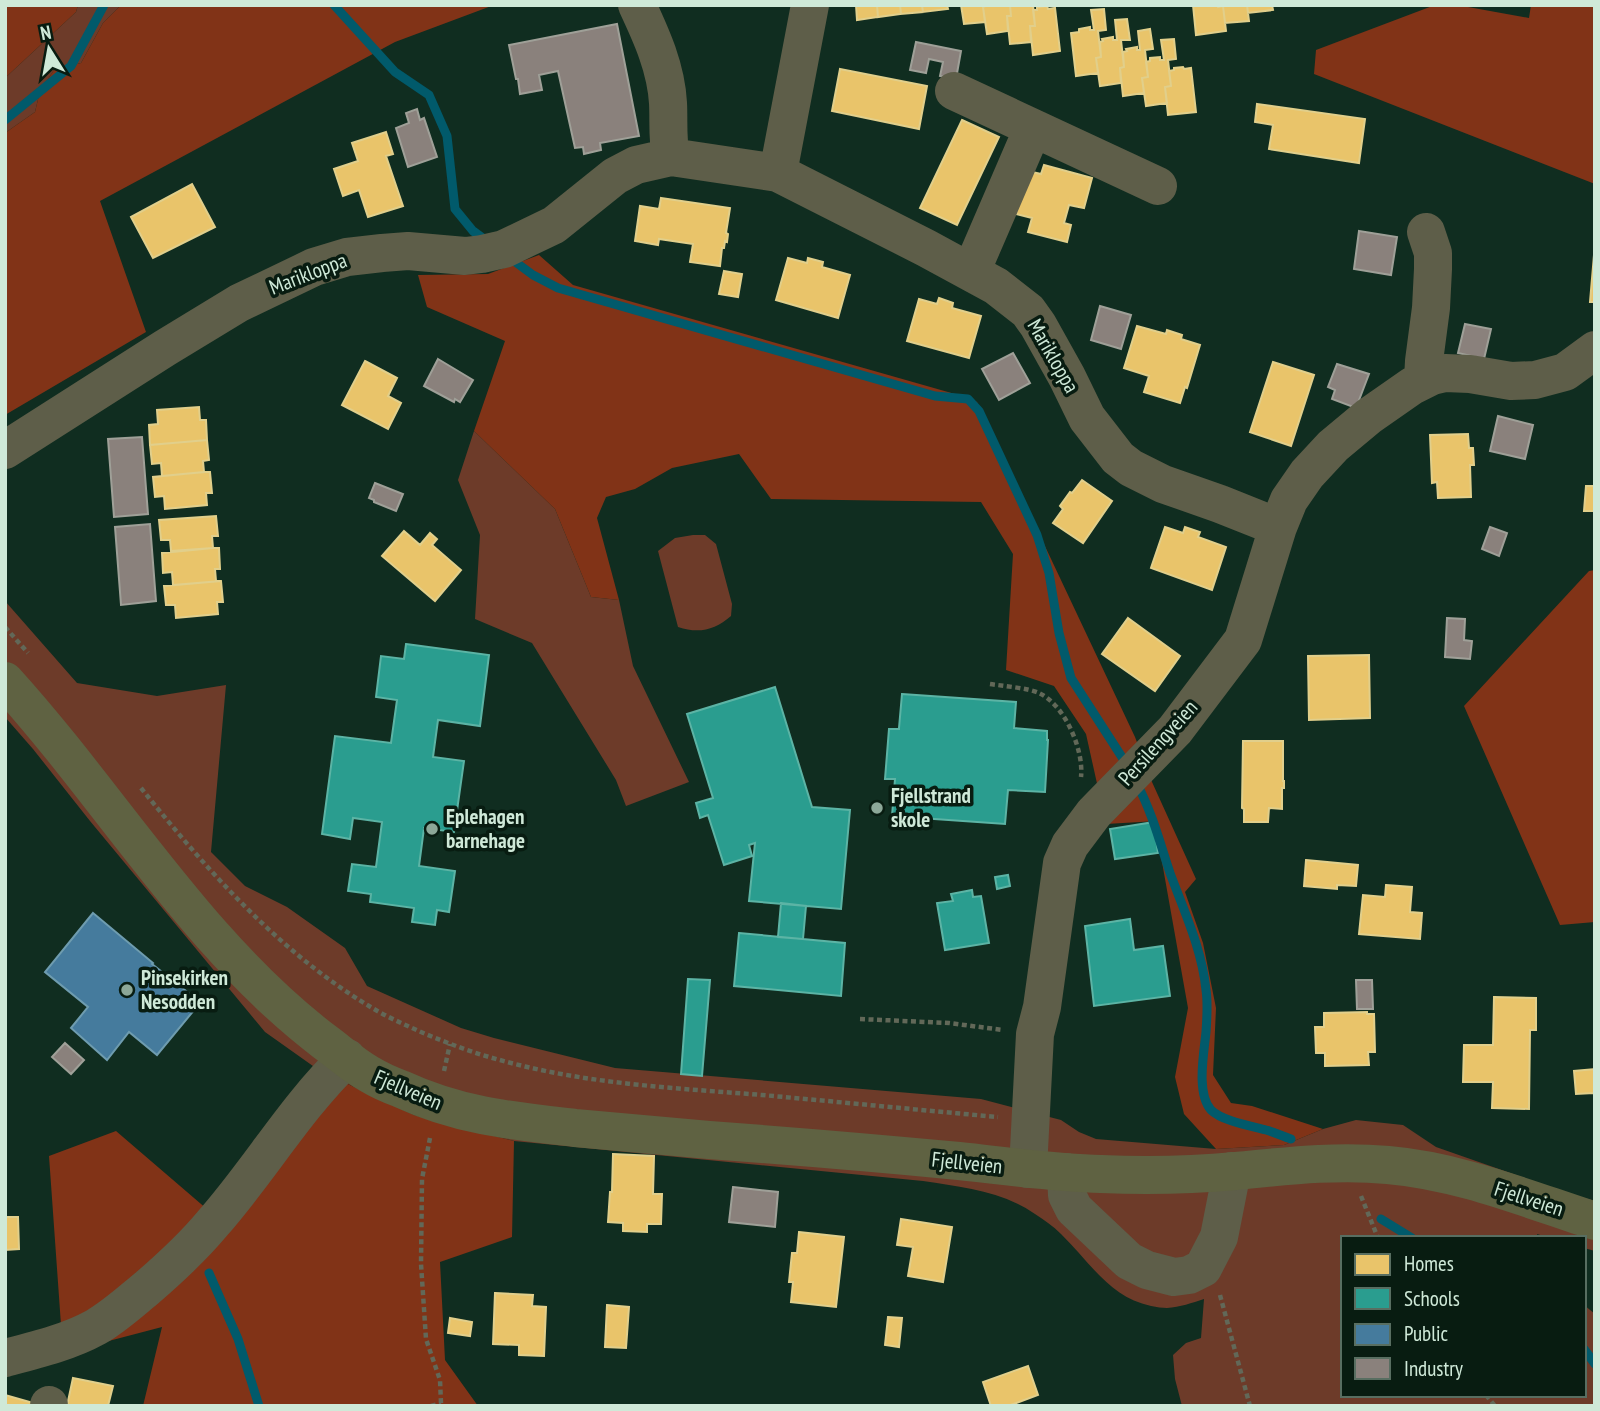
<svg xmlns="http://www.w3.org/2000/svg" width="1600" height="1411" viewBox="0 0 1600 1411" font-family="'PT Sans Narrow',sans-serif">
  <rect width="100%" height="100%" fill="#102d20"/>
  <!-- green -->
  <path fill="#6d3b29" d="M78,5h43l-18,18 -22,40 -27,7 -14,21 -5,21 -30,21v-55l71,-66z
    M474,431l81,78 36,88 28,3 14,66 56,116 -63,24 -10,-26 -84,-137 -57,-24 5,-84 -22,-55z
    M693,535h12l11,9 16,60 -1,12c-16,14 -32,18 -53,11l-20,-76 17,-13z
    M5,601l72,82 80,13 69,-11 -15,167 34,34 42,21 58,41 22,38 94,42 33,10 121,30 366,31 80,21 18,12 17,7 120,10 68,-4 39,-16 33,-9 47,5 33,22 131,46 28,8v50l-11,-3v-10h-34l-13,-4 1,4h-195v157h241v-90l11,9v92h-413l-7,-27 -2,-24 13,-12 15,-5 3,-39c-12,4 -24,8 -37,9 -5,0 -10,-1 -16,-2 -42,-9 -61,-44 -90,-72 -8,-8 -17,-14 -26,-20 -33,-23 -73,-27 -112,-33l-409,-40 -100,-26 -94,-44 -55,-39 -175,-211 -57,-72 -28,-32z"/>
  <!-- forest -->
  <path fill="#813317" d="M5,5h73l-2,7 -71,66z
    M121,5h373l-99,37 -295,159 46,131 -141,83v-282l30,-21 5,-21 14,-21 27,-7 22,-40z
    M1435,5h22l72,13 2,-13h64v179l-281,-110 2,-24z
    M539,255l34,30 396,113 8,4 158,335 17,45 44,97 -11,13 18,51 13,65 -3,67 18,28 21,3 71,23 -39,16 -68,4 -32,-35 -9,-37 13,-69 -26,-146 -5,-41 -51,3 -20,-90 -32,-48 -48,-16 7,-116 -32,-52 -210,-3 -32,-45 -67,14 -37,21 -29,8 -9,21 22,82 -28,-3 -36,-88 -81,-78 31,-90 -78,-34 -9,-32 70,-1z
    M1595,570v352l-35,3 -96,-219 125,-135z
    M320,1071l94,44 100,26 -2,96 -72,25 5,98 33,46h-335l19,-79 -99,26 -14,-197 67,-25 92,79z"/>
  <!-- homes -->
  <path fill="#e9c46a" stroke="#e1cf8b" stroke-width="2" d="M856,5h21l1,12 -21,3z
    M877,5h23l1,9 -23,3z
    M900,5h22l1,7 -22,2z
    M922,5h25l1,4 -25,3z
    M961,5h27l-5,2 2,15 -21,2z
    M988,5h22l1,11h-4l1,15 -21,3 -4,-27z
    M1010,5h23l2,21h-5l1,16 -21,2 -3,-28h4z
    M1193,5l30,1 3,25 -30,4z
    M1217,5h30l2,16 -24,2 -2,-17 -5,1z
    M1247,5h25l1,5 -25,3z
    M1047,6l1,3 7,-1 5,43 -27,4 -3,-29h5l-2,-16h4v-3z
    M1104,9l2,21 -8,1 3,26 -5,1 2,15 -22,3 -5,-43 8,-1v-3l11,-2v3h4l-3,-20z
    M1127,19l3,21h-9l3,27 -4,1 1,15 -21,3 -4,-28 5,-1 -1,-15 3,-1 -1,-2 11,-2v3h4l-2,-20z
    M1150,29l3,20 -8,1 3,27 -6,1 2,15 -21,3 -3,-28 4,-1 -1,-15 4,-1 -1,-2 11,-2v3h3l-2,-19z
    M1174,39l2,20 -8,1 3,26 -6,1 2,16 -21,3 -4,-28 6,-1 -2,-15 4,-1v-3l10,-1v3h4l-3,-20z
    M1183,67l1,2 7,-1 5,44 -28,3 -3,-28 6,-1 -2,-15 5,-1v-2z
    M840,69l87,17 -8,43 -87,-18z
    M1257,104l108,15 -6,44 -90,-14 4,-24 -18,-3z
    M962,120l37,17 -42,88 -37,-17z
    M386,132l7,22 -7,2 17,50 -35,11 -9,-27 -16,6 -9,-27 24,-8 -6,-18z
    M1044,165l48,13 -8,30 -15,-3 -5,18 7,2 -4,17 -39,-10 4,-14 -16,-4 12,-43 13,3z
    M192,184l23,43 -62,31 -22,-41z
    M661,198l69,10 -4,25 2,1 -1,8 -2,-1 -1,7h-2l-2,18 -30,-4 3,-18 -34,-5 -1,6 -23,-4 5,-35 19,3z
    M1594,255h1v47h-5z
    M788,258l19,5 1,-5 15,4 -1,5 28,8 -12,43 -62,-18z
    M724,271l18,3 -4,23 -19,-3z
    M939,298l14,5 -1,5 29,8 -12,42 -62,-17 12,-42 18,5z
    M1137,326l29,8 1,-4 15,5 -1,4 19,6 -13,43 -2,-1 -5,16 -36,-11 5,-16 -25,-8z
    M365,361l32,17 -9,18 13,7 -13,26 -46,-24z
    M1273,362l41,13 -23,71 -41,-14z
    M199,407l1,13h6l1,20 -57,5 -1,-20 9,-1 -1,-14z
    M1468,434l1,14h4l1,17h-4l1,32 -33,1 -1,-16 -5,1 -2,-48z
    M207,440l2,20 -6,1 1,11 -42,4 -1,-13 -9,1 -2,-19z
    M204,472h6l2,21h-6l1,12 -42,4 -1,-13 -9,1 -2,-20z
    M1082,480l30,21 -29,42 -30,-20 10,-14 -3,-3 10,-14 2,1z
    M1586,486h9v25h-11z
    M216,516l2,20h-6l1,12 -42,3 -1,-11h-9l-2,-20z
    M1165,527l18,6 2,-6 15,5 -2,5 28,10 -14,43 -61,-22z
    M404,531l16,14 10,-12 7,6 -5,6 29,25 -26,31 -53,-45z
    M213,548h6l1,21h-5l1,12h5l-48,4 -1,-13 -9,1 -1,-20z
    M221,581l2,21h-6l1,12 -42,4 -1,-13h-9l-2,-19z
    M1128,618l52,38 -25,35 -53,-37z
    M1369,655l1,63 -61,2 -1,-64z
    M1243,741h40v40h1v7h-2v21l-13,-1 -1,14h-24v-13l-2,-1z
    M1306,860l52,5 -2,21 -19,-1v4l-33,-3z
    M1386,885l26,2 -2,25 12,1 -2,26 -61,-5 4,-39 22,2z
    M1494,997l42,1v32h-6l-1,79 -37,-1 1,-26h-30l1,-37h29z
    M1367,1012v2h7l1,38h-7l1,13 -44,1v-13h-9l-1,-26h9v-14z
    M1595,1069v41l-1,-17 -18,1 -2,-23z
    M613,1154l41,2 -1,38h9l-1,30h-14v8l-24,-1v-8l-15,-1 2,-30h2z
    M5,1217h13l1,32 -14,1z
    M901,1219l51,8 -9,55 -35,-6 5,-29 -16,-2z
    M799,1232l45,5 -8,70 -45,-5 2,-20h-4l3,-29h5z
    M495,1293l38,2 -1,11 14,1 -2,49 -25,-1v-10l-26,-1z
    M607,1305l22,2 -3,41 -21,-1z
    M888,1317l14,1 -3,29 -14,-2z
    M450,1318l22,4 -2,14 -22,-3z
    M1028,1366l10,29 -30,11h-17l-8,-24z
    M73,1378l40,8 -5,20h-41z
    M5,1395l28,8 -1,3h-27z"/>
  <!-- schools -->
  <path fill="#2a9d8f" stroke="#5cb4a5" stroke-width="2" d="M406,644l83,11 -9,71 -42,-6 -5,37 31,4 -10,71 -30,-4 -5,38 36,5 -6,41 -12,-2 -2,15 -23,-3 2,-14 -44,-6 1,-8 -23,-3 4,-27 24,3 6,-45 -29,-4 -3,21 -28,-5 13,-98 56,7 6,-43 -21,-3 5,-41 23,3z
    M775,687l37,120 38,3 -9,99 -92,-8 6,-58 -6,2 3,11 -28,9 -16,-50 -8,3 -4,-15 17,-5 -26,-84z
    M902,694l114,8 -2,26 33,3v9h1l-3,52 -37,-2 -3,34 -113,-8 3,-37h-10l4,-50h10v-1z
    M1154,822l4,31 -43,6 -5,-30z
    M1008,875l2,11 -13,3 -2,-12z
    M972,890l1,7 8,-1 8,47 -44,7 -8,-47 16,-2 -2,-7z
    M781,903l25,3 -3,33 -25,-2z
    M1130,919l4,31 29,-4 7,50 -76,10 -9,-80z
    M739,933l106,10 -4,53 -107,-10z
    M688,979l22,1 -8,96 -21,-2z"/>
  <!-- public -->
  <path fill="#457b9d" stroke="#6e9caf" stroke-width="2" d="M93,913l60,50 -1,1 44,35 -6,7 5,3 -38,46 -28,-23 -22,28 -36,-32 17,-21 -43,-35z"/>
  <!-- industry -->
  <path fill="#8a817c" stroke="#9fa098" stroke-width="2" d="M617,24l22,112 -39,7 1,7 -17,4 -1,-7 -8,1 -17,-77 -19,4 3,15 -22,4 -2,-15h-2l-7,-34z
    M916,42l45,9 -5,28 -16,-3 3,-14 -14,-3 -3,14 -16,-3z
    M417,109l3,11 4,-2 13,39 -29,10 -12,-39 13,-5 -3,-10z
    M1359,231l38,6 -6,38 -37,-6z
    M1100,306l31,9 -10,34 -30,-9z
    M1465,324l26,5 -7,30 -26,-6z
    M1013,353l17,30 -31,17 -17,-31z
    M438,359l35,21 -13,22 -5,-3 -1,3 -30,-16z
    M1337,364l32,10 -13,34 -24,-9 3,-9 -7,-3z
    M1498,416l35,9 -8,34 -35,-8z
    M142,437l6,77 -34,3 -6,-78z
    M375,483l28,11 -7,17 -22,-9v-2l-5,-2z
    M150,524l6,77 -35,4 -6,-78z
    M1490,527l17,6 -8,23 -17,-7z
    M1447,618l18,1 -1,21 8,1 -2,18 -25,-2z
    M1356,980h16l1,29h-16z
    M65,1043l19,17 -13,14 -19,-17z
    M733,1187l45,5 -3,35 -46,-5z"/>
  <g fill="none" stroke-linecap="round" stroke-linejoin="round">
    <!-- stream -->
    <path stroke="#015a6b" stroke-width="9" d="M334,5l61,67 34,23 18,41 8,73 18,22 15,11
      M5,120l66,-54 33,-61
      M510,258l23,17 25,13 377,108 33,3 11,12 58,124 12,38 10,60 12,45 56,87
      M1137,784c15,28 23,59 33,89 14,38 32,76 36,117 2,13 1,28 0,42 -2,21 -10,61 5,78 11,11 40,16 55,20 8,2 16,6 25,9
      M1381,1219l31,19
      M209,1273l29,66 21,67
      M1584,1349l11,15"/>
    <!-- path -->
    <path stroke="#626858" stroke-width="4.5" stroke-dasharray="5 3.5" stroke-linecap="butt" d="M5,627l23,26
      M990,684c13,2 38,4 49,9 26,12 45,57 42,84
      M141,788c66,82 137,163 228,218 16,10 34,18 52,26 26,11 52,21 79,28 85,24 175,28 262,35 78,7 157,15 236,22
      M860,1019l89,4 54,7
      M444,1071l6,-27
      M430,1138l-8,41 -1,85 5,75 14,41 1,23 2,3
      M1361,1196l17,42
      M1220,1295l30,111
      M1486,1395l9,11
      M431,1406l10,-3"/>
    <!-- minor -->
    <path stroke="#5e5e49" stroke-width="38" d="M637,5c15,32 29,63 31,98 1,18 -1,36 3,54
      M954,91l204,95
      M778,173l32,-168
      M971,272l62,-144
      M1423,380l1,-19 7,-53 2,-39v-16l-7,-21
      M5,450l160,-102 74,-45 75,-36 33,-10 35,-4 26,-2 57,5 17,-2 22,-5 50,-24 61,-49 21,-11 35,-8 107,16 148,75 70,38 32,25 10,14 29,52 20,41 31,40 13,10 32,16 57,20 58,23
      M1028,1169l7,-135 7,-27 20,-144 8,-18 24,-32 81,-83 68,-90 35,-113 11,-27 18,-26 26,-28 36,-30 43,-30 20,-10 13,-3 25,1 41,7 24,-1 30,-8 30,-22
      M1066,1172l1,23 7,14 55,52 18,9 27,7 15,-2 14,-7 16,-31 13,-66
      M5,1358c31,-8 64,-16 91,-31 19,-11 35,-26 51,-39 23,-20 46,-41 65,-64 47,-53 83,-116 135,-166
      M49,1406v-1"/>
    <!-- major -->
    <path stroke="#5f6242" stroke-width="38" d="M5,681c108,119 191,263 320,361 15,11 28,23 44,32 10,6 21,11 32,15 58,27 112,32 174,39 45,4 89,8 134,12 83,6 166,13 250,21 47,5 95,12 142,13 45,2 91,1 135,-3 51,-5 101,-11 152,-6 71,6 139,34 207,56"/>
  </g>
  <!-- markers -->
  <g fill="#8ca798" stroke="#081c11" stroke-width="2.5">
    <circle cx="877" cy="808" r="7"/>
    <circle cx="432" cy="829" r="7"/>
    <circle cx="127" cy="990" r="7"/>
  </g>
  <g text-anchor="middle" stroke-width="7" stroke-linejoin="round" paint-order="stroke">
    <!-- street labels -->
    <g font-size="21" fill="#cfe9d8" stroke="#081c11">
      <text transform="translate(308 274) rotate(-21)" y="7">Marikloppa</text>
      <text transform="translate(1053 356) rotate(60)" y="7">Marikloppa</text>
      <text transform="translate(1158 743) rotate(-48)" y="7">Persilengveien</text>
      <text transform="translate(408 1090) rotate(23)" y="7">Fjellveien</text>
      <text transform="translate(967 1163) rotate(6)" y="7">Fjellveien</text>
      <text transform="translate(1529 1199) rotate(18)" y="7">Fjellveien</text>
    </g>
    <!-- poi labels -->
    <g font-size="21" font-weight="bold" fill="#cfe9d8" stroke="#081c11" text-anchor="start">
      <text x="891" y="803">Fjellstrand<tspan x="891" dy="24">skole</tspan></text>
      <text x="446" y="824">Eplehagen<tspan x="446" dy="24">barnehage</tspan></text>
      <text x="141" y="985">Pinsekirken<tspan x="141" dy="24">Nesodden</tspan></text>
    </g>
  </g>
  <!-- border -->
  <rect width="1600" height="1411" fill="none" stroke="#cfe9d8" stroke-width="14"/>
  <!-- legend -->
  <rect x="1341" y="1236" width="245" height="161" fill="#081c11" stroke="#586e61" stroke-width="2"/>
  <rect x="1355" y="1254" width="35" height="21" fill="#e9c46a" stroke="#586e61" stroke-width="2"/>
  <text x="1404" y="1271" font-size="21" fill="#cfe9d8">Homes</text>
  <rect x="1355" y="1288" width="35" height="21" fill="#2a9d8f" stroke="#586e61" stroke-width="2"/>
  <text x="1404" y="1306" font-size="21" fill="#cfe9d8">Schools</text>
  <rect x="1355" y="1324" width="35" height="21" fill="#457b9d" stroke="#586e61" stroke-width="2"/>
  <text x="1404" y="1341" font-size="21" fill="#cfe9d8">Public</text>
  <rect x="1355" y="1358" width="35" height="21" fill="#8a817c" stroke="#586e61" stroke-width="2"/>
  <text x="1404" y="1376" font-size="21" fill="#cfe9d8">Industry</text>
  <!-- north arrow -->
  <g transform="translate(49 49) rotate(349)" stroke="#081c11" stroke-width="5" paint-order="stroke">
  <path d="M0-5L12 26L0 18L-12 26Z" fill="#cfe9d8"/>
  <text y="-10" font-size="19" font-weight="bold" text-anchor="middle" fill="#cfe9d8">N</text>
  </g>
</svg>
